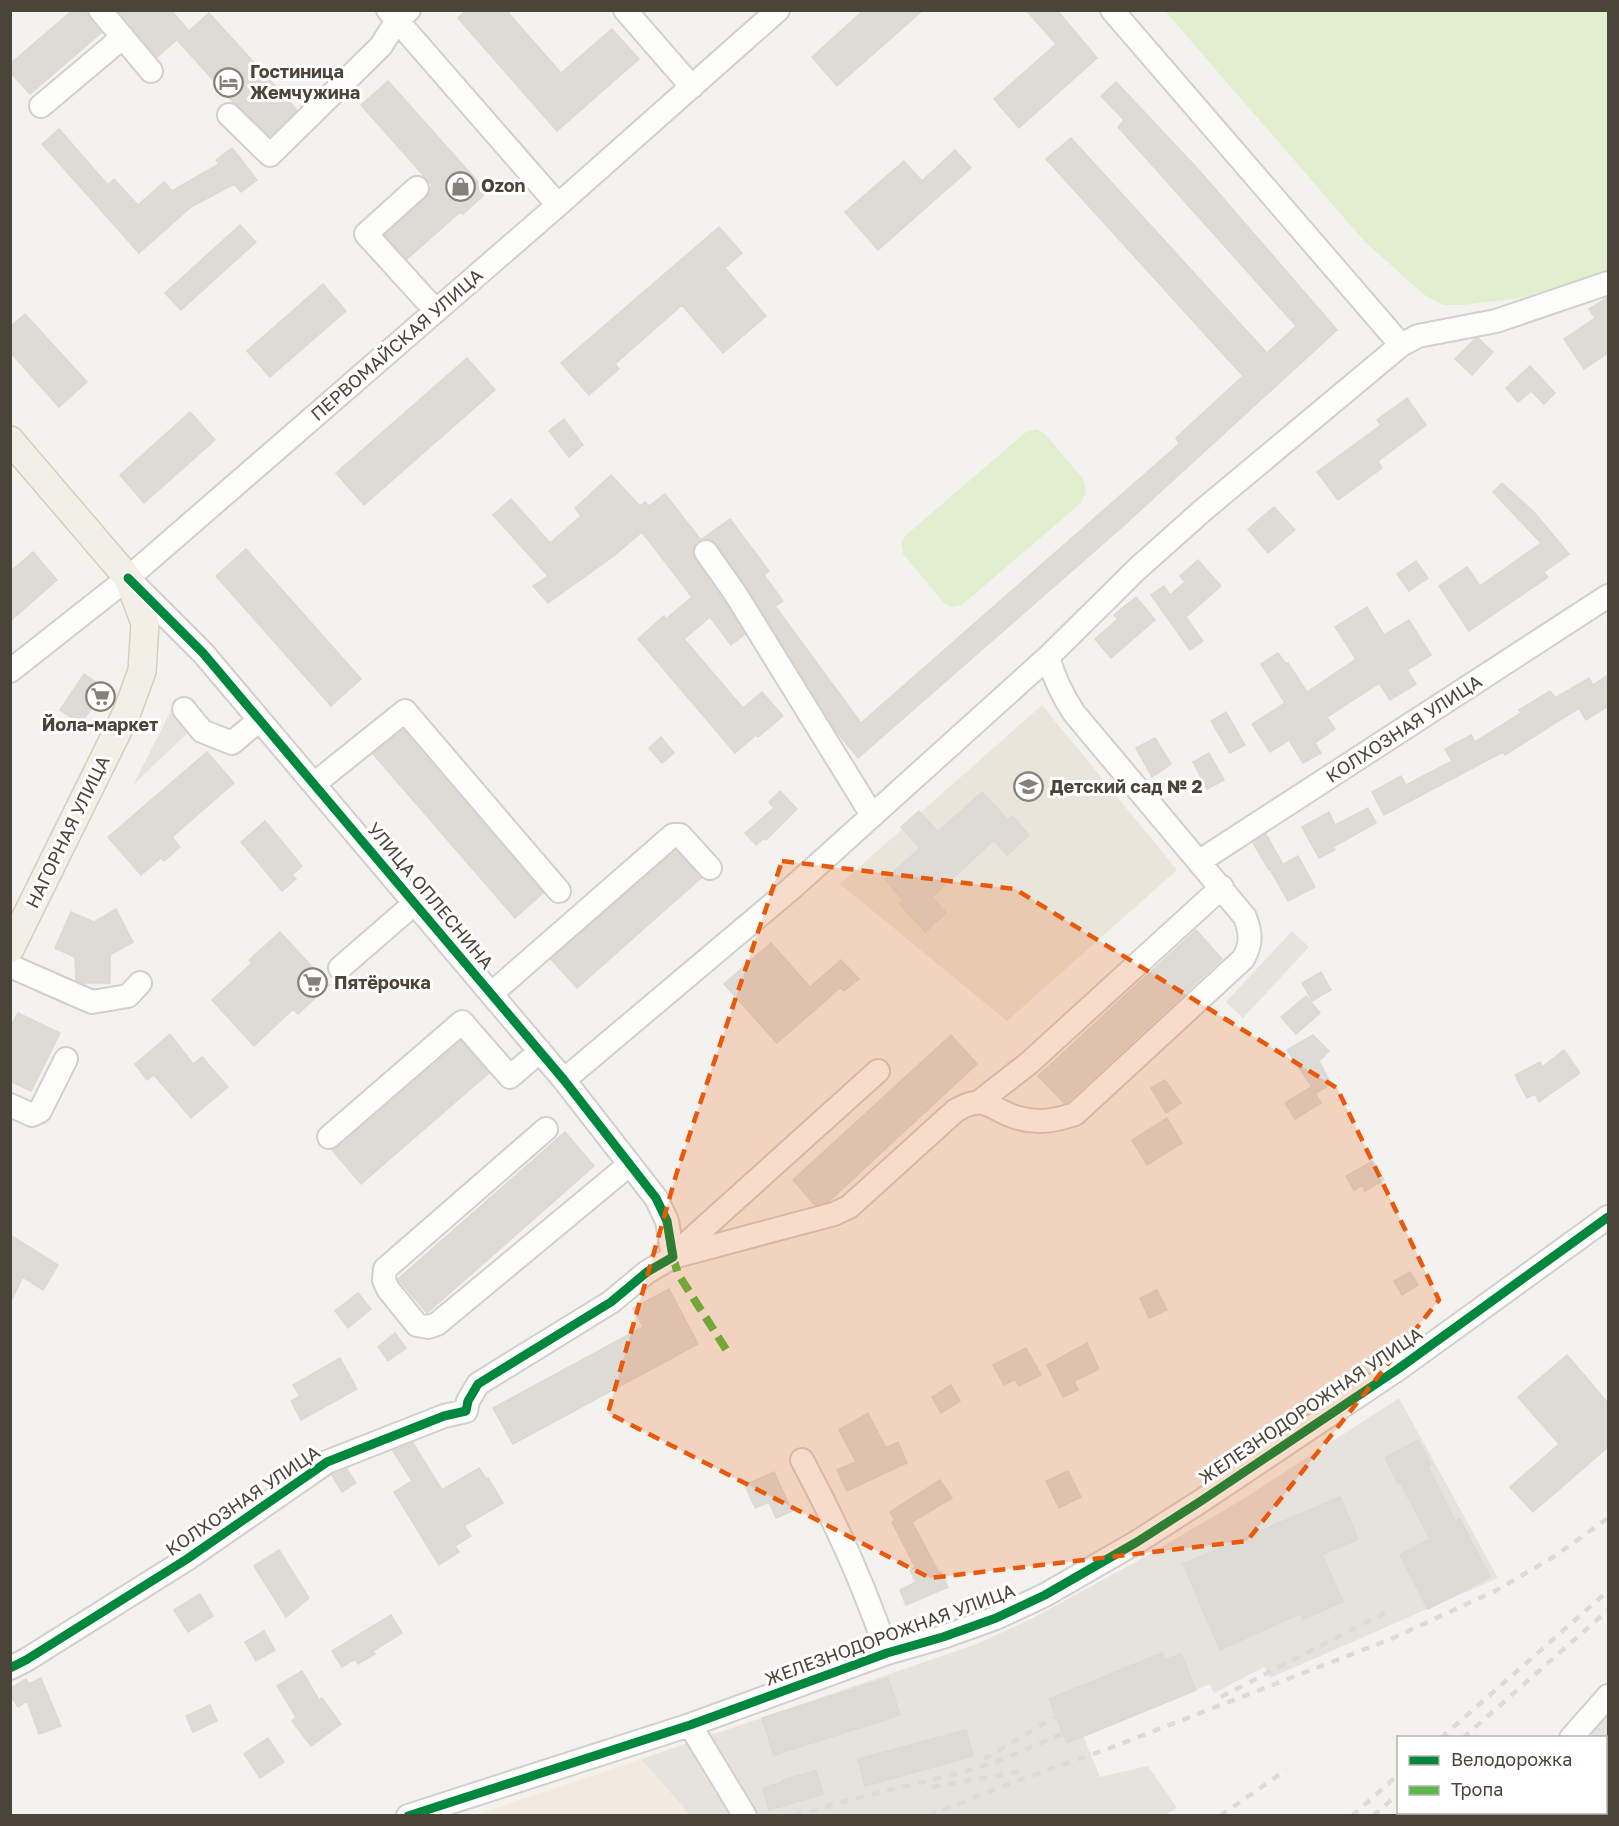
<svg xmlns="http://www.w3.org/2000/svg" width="1619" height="1826" viewBox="0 0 1619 1826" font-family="'Golos Text',sans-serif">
  <rect width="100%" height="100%" fill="#f4f2ee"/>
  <!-- commercial -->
  <path fill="#f3ebdf" d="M641,1759l49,56h-215z"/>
  <!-- industrial -->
  <path fill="#e6e2de" d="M1292,931l17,16 -66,71 -17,-16z
    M1399,1398l99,180 -228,100 -6,-11 -50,26 -4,-9 -127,52 17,41 48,-11 29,42 -12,7h-475l-49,-56 336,-115 54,-25 110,-60 102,-60z
    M1608,1712v103l-112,1 4,-4h106v-74l-25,-1z"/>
  <!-- education -->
  <path fill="#eae5da" d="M1042,705l135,165 -170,151 -167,-137z"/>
  <!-- green -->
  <path fill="#e1eecf" d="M1165,11h443v261l-88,26 -57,7h-19l-18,-9 -60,-53z
    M1036,429l9,5 39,46 2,12 -5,11 -119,102 -10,2 -7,-3 -42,-50 -2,-10 4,-8 121,-104z"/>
  <!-- parking -->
  <path fill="#e6e3df" d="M182,696l20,23 -69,66 42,-82z"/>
  <!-- building -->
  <path fill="#dedbd6" stroke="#dcd9d4" stroke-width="1.5" d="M73,10h14l3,9 11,14 -71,61 -20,-22v-8z
    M118,10h53l17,20 -31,27z
    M466,10h40l55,63 51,-44 27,30 -82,72 -99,-113z
    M864,10h59l-86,76 -25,-29z
    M1026,10h31l40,48 -78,70 -25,-29 62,-55z
    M209,13l88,97 -27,26 -36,-33 -56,-62z
    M388,81l99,111 -24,22 -3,-2 -53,47 -22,-24 41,-37 6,-13 -71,-80z
    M1116,82l82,87 139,161 -215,197 -264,231 -22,-27 -90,-145 -29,-42 -6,-4 -9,-1 28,-20 39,52 -5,4 19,26 -8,5 86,117 318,-279 -3,-6 67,-62 -197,-217 25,-21 196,215 29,-27 -178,-199 6,-7 -23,-24z
    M59,129l49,56 6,-6 24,26 26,-23 8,9 47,-27 -3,-4 16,-12 25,32 -16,12 -7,-8 -43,23 -52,46 -97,-109z
    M955,150l16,18 -93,82 -33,-38 59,-51 18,20z
    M240,225l16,17 -75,68 -16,-17z
    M719,227l23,26 -17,15 41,48 -43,37 -41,-48 -67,59 4,5 -30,26 -28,-32z
    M323,284l23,27 -76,66 -23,-26z
    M1608,297v56l-24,16 -20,-30 31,-21 -6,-9z
    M25,314l62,68 -28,25 -49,-55v-25z
    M1478,338l15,14 -21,23 -17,-16 20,-20z
    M467,358l28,32 -131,115 -28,-32z
    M1530,366l25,27 -11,11 -13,-13 -13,11 -12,-14z
    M1407,398l19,27 -48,36 4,7 -44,32 -21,-28 64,-47 -4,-5z
    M190,412l25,28 -71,63 -24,-28z
    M564,419l19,26 -14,12 -20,-26z
    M611,475l29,31 5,-4 4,4 16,-12 36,46 -7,7 -1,7 2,5 29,41 21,34 -14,11 -21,-28 -26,22 59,69 19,-16 21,24 -25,21 -2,-2 -21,18 -97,-114 26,-23 2,3 26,-22 -50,-65 -27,23 -67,48 -15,-17 15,-10 -55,-61 18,-16 39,44 31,-27 -6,-8z
    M1502,483l32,29 35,42 -25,18 4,5 -79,54 -30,-45 28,-19 13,19 61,-43 -48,-51z
    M1274,507l21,23 -27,23 -20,-24z
    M246,549l115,130 -30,27 -115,-130z
    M33,552l24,28 -47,41v-49z
    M1198,560l23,26 -35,31 17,24 -13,9 -39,-55 13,-9 6,9 15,-13 -5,-6z
    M1416,561l12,17 -19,13 -12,-17z
    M1136,597l19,23 -44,38 -16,-19 23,-20 -4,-4z
    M1367,607l17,28 25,-15 22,35 -24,15 9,14 -26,16 -11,-17 -52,34 8,12 -20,14 6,10 -18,10 -14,-23 -19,12 -18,-28 33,-21 -24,-39 17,-11 8,11 2,-1 19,29 49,-33 -21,-32z
    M84,674l21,14 -24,36 -21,-14z
    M1608,675v31l-22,14 -7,-12 -74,47 -2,-3 -119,63 -12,-23 29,-16 5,9 46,-24 -7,-12 26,-14 4,7 46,-29 -2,-3 31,-19 5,7 34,-20 4,7z
    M1226,712l19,33 -15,8 -19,-32z
    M403,730l140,163 -28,25 -142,-164z
    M661,737l13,16 -12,10 -13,-15z
    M1155,738l16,26 -19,13 -16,-29z
    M207,752l27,31 -62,54 8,10 -16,14 -3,-3 -20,17 -33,-38z
    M1209,753l15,27 -17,9 -14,-27z
    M780,791l17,18 -31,31 -2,-2 -8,7 -11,-12 29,-25 -5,-6z
    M982,792l26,28 4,-4 17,19 -22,20 -13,-15 -62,57 14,16 -21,19 -26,-29 4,-3 -18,-21 35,-31 -19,-21 18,-16 19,21z
    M1368,808l8,15 -43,24 2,3 -16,8 -17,-31 27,-15 6,13z
    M265,821l37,45 -10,9 4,4 -14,12 -41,-49z
    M1266,834l16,29 -13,7 -16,-27z
    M676,850l25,28 -124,110 -26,-29z
    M1298,856l17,31 -27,14 -17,-30z
    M116,909l17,33 -23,13v28h-27l-7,-3 -1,-23 -20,-9 16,-36 23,10z
    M1196,930l26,29 -155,143 -3,1 -26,-27z
    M280,932l49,53 -31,29 -5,-5 -39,37 -42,-46 40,-37 -3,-3z
    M771,943l39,44 31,-27 18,19 -15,12 -3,-4 -64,56 -53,-59z
    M1321,972l10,18 -19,11 -10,-18z
    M1306,996l14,17 -24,21 -15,-17z
    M18,1013l42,20 -29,58 -21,-10v-54z
    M170,1034l23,30 9,-7 26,30 -37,31 -37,-43 -7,5 -12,-16z
    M951,1035l26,29 -149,138 -13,3 -22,-25z
    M1313,1035l16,16 -10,10 12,23 -15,9 -29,-43z
    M461,1041l28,32 -128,111 -29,-34 6,-3z
    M1564,1050l16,23 -41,29 -4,-8 -8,4 -12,-23 25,-13 2,5z
    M1165,1080l16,23 -15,10 -15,-25z
    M1311,1087l10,16 -26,16 -10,-16z
    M1167,1118l15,25 -35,22 -15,-25z
    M565,1132l29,34 -167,147 -29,-34z
    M1373,1161l11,19 -19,11 -2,-6 -9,5 -8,-14z
    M10,1235l48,30 -15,25 -20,-13 -13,26z
    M1410,1272l8,13 -16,10 -8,-14z
    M669,1289l29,55 -185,100 -20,-36 150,-81 -10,-19z
    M1157,1290l10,20 -18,8 -9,-20z
    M358,1293l13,16 -23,19 -13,-17z
    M395,1333l11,15 -18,13 -10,-14z
    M1087,1343l12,26 -25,12 4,9 -15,7 -16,-32z
    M1026,1348l15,27 -22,11 -4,-7 -11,6 -11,-20z
    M1567,1355l41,48v44l-75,65 -23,-25 49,-43 -41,-47z
    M340,1358l17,31 -56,31 -10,-19 9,-5 -7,-11z
    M951,1385l9,16 -19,12 -9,-16z
    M868,1413l18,35 12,-6 9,21 -60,28 -10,-21 19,-8 -17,-32z
    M1418,1440l13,25 -3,2 27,54 5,-2 30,58 -62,32 -28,-54 30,-16 -30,-57 -2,1 -13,-25z
    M413,1443l29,47 37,-22 7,11 2,-1 15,25 -39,23 7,10 -16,10 4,6 -20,13 -45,-73 18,-11 -19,-30z
    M347,1469l9,14 -14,9 -10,-17z
    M1068,1471l13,26 -22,11 -13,-27z
    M774,1472l18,39 -16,7 -7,-16 -14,6 -10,-23z
    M940,1480l12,18 -40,24 27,51 2,-1 7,15 -42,18 -6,-15 16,-8 -6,-12 5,-3 -23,-45 3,-2 -5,-8z
    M1340,1497l18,42 -36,15 21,48 -40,17 -2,-6 -81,37 -37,-86z
    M279,1550l30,48 -23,19 -32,-51z
    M200,1594l13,22 -25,16 -14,-22z
    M391,1615l11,18 -29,18 2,3 -17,10 -3,-5 -13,8 -10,-16z
    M264,1631l11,19 -19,11 -11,-19z
    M1162,1653l3,7 16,-6 15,36 -129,53 -18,-44z
    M302,1671l17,29 3,-2 19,26 -30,22 -19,-25 4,-4 -19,-31z
    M41,1678l20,48 -22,8 -12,-33 -9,6 -8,-12v-6l16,-10 3,5z
    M888,1678l12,37 -126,40 -12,-37z
    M210,1705l7,16 -24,11 -7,-16z
    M966,1730l7,26 -108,30 -7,-27z
    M268,1738l16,24 -24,16 -16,-24z
    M816,1771l7,23 -54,16 -6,-22 19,-6v-2z"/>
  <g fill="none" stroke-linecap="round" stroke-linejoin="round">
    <defs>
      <path id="minor" d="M100,10l51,61
        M388,10l170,195
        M625,10l67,77
        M1112,10l289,335
        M41,106l82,-69
        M229,115l41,40 111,-109 16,-26 12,-10
        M417,188l-51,46 70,77
        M706,552l29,41 137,222
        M129,579l74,74 361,427 92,118 11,23 6,36
        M10,671l118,-93 430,-373 220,-195
        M184,709l18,22 30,12 27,-23
        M314,784l91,-73 154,180
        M1200,861l408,-265
        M10,966l82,36 36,-6 12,-13
        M340,968l75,-65
        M491,994l182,-159h7l30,33
        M564,1080l228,-192 256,-231 89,-88 65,-58 199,-166 17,-9 78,-15 112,-38
        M979,1102l50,-39 193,-176
        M10,1105l22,10 8,-4 26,-52
        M546,1129l-161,140 -1,11 4,9 29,36 11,2 9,-3 193,-160
        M329,1137l133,-115 48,55 30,-26
        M676,1253l202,-182
        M802,1460c33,61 63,127 85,193
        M10,1668l16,-8 161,-101 140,-97 117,-46 22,-5 2,-10 10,-17 133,-82 36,-30 26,-15 161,-43 15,-7 106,-96c30,-18 33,-3 60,6 21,7 40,4 60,-3l168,-155c9,-15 8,-26 2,-42l-171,-204c-12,-18 -20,-35 -26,-56
        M690,1725l55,91
        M1571,1738l37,-42
        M408,1816l282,-91 197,-72 56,-16 53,-19 49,-23 92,-53 64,-41 197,-132 210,-152
        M1481,1816l4,-4"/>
      <path id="major" d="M10,440l118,138 17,45 -3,48 -15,41 -117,237"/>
    </defs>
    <!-- minor casing -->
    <use href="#minor" stroke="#d2d0cb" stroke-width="26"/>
    <!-- major casing -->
    <use href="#major" stroke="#d6cebb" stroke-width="30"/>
    <!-- minor -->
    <use href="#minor" stroke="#fdfdfc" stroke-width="22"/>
    <!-- major -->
    <use href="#major" stroke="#f2efe6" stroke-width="27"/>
    <!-- rail -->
    <path stroke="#dbdbda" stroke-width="4.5" stroke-dasharray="8 8" stroke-linecap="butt" d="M1571,1442l37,-31
      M1583,1454l25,-22
      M1221,1697l167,-86
      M1441,1738l167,-147
      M1463,1738l145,-128
      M984,1759l69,-41 110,-47
      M932,1787l91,-16
      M825,1806l131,-32 42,-13 172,-73
      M794,1816l37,-11
      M928,1816l78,-31 104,-37 281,-109 104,-48 60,-35 53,-38
      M1220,1816l66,-46
      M1352,1816l46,-41
      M1373,1816l25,-22"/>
    <!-- quiet -->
    <path stroke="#58b947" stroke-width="8" stroke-dasharray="15 8" stroke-linecap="butt" d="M673,1257l5,17 51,80"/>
    <defs>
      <path id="cycleway" d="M10,1668l16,-8 161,-101 140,-97 117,-46 22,-5 2,-10 10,-17 133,-82 36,-30 26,-15 -6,-36 -11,-23 -92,-118 -361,-427 -75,-75
        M408,1816l282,-91 197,-72 56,-16 53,-19 49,-23 92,-53 64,-41 197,-132 210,-152"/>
    </defs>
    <!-- cycleway casing -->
    <use href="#cycleway" stroke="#fff" stroke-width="13"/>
    <!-- cycleway -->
    <use href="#cycleway" stroke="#00873e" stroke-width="9"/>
  </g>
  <!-- marked area -->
  <path fill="#e8590c" fill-opacity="0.2" stroke="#e8590c" stroke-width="4.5" stroke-dasharray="12 8" stroke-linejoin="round" d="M782,861l233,28 322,199 102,212 -192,241 -317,37 -322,-165 69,-241z"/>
  <!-- icons -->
  <defs>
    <symbol id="hotel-ring" viewBox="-11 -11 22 22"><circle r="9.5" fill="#fff" stroke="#868178" stroke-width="1.5"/><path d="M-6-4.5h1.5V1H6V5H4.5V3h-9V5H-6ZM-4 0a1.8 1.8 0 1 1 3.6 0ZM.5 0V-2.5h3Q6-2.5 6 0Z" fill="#868178"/></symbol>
    <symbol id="shop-ring" viewBox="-11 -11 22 22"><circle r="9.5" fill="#fff" stroke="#868178" stroke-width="1.5"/><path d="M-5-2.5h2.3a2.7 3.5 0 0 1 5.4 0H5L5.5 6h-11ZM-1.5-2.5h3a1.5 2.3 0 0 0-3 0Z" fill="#868178"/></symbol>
    <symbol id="supermarket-ring" viewBox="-11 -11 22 22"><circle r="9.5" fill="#fff" stroke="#868178" stroke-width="1.5"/><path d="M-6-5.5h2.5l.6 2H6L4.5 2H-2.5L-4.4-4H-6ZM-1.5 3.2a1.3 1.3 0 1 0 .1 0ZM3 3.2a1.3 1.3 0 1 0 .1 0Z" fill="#868178"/></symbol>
    <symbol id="school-ring" viewBox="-11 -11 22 22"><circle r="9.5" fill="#fff" stroke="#868178" stroke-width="1.5"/><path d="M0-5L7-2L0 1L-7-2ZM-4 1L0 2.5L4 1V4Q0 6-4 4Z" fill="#868178"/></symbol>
  </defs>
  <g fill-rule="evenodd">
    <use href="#hotel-ring" x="212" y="66" width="33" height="33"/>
    <use href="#shop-ring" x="444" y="170" width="33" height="33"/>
    <use href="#supermarket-ring" x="84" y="680" width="33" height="33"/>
    <use href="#school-ring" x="1012" y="770" width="33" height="33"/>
    <use href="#supermarket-ring" x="296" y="966" width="33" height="33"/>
  </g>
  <g text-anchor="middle" stroke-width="6" stroke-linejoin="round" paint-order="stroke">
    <!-- poi labels -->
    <g font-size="18" font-weight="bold" fill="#4b4439" stroke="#fff" text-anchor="start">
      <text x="250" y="78">Гостиница<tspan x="250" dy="21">Жемчужина</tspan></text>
      <text x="481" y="192">Ozon</text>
      <text x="100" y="731" text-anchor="middle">Йола-маркет</text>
      <text x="1050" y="793">Детский сад № 2</text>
      <text x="334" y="989">Пятёрочка</text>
    </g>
    <!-- street labels -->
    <g font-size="18" fill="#4b4439" stroke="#fff">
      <text transform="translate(397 345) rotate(-41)" y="6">ПЕРВОМАЙСКАЯ УЛИЦА</text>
      <text transform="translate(1404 729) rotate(-33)" y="6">КОЛХОЗНАЯ УЛИЦА</text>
      <text transform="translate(68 832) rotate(-64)" y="6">НАГОРНАЯ УЛИЦА</text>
      <text transform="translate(430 896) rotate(50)" y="6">УЛИЦА ОПЛЕСНИНА</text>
      <text transform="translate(1311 1406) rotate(-34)" y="6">ЖЕЛЕЗНОДОРОЖНАЯ УЛИЦА</text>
      <text transform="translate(243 1501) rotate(-34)" y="6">КОЛХОЗНАЯ УЛИЦА</text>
      <text transform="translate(890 1635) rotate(-20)" y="6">ЖЕЛЕЗНОДОРОЖНАЯ УЛИЦА</text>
    </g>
  </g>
  <!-- border -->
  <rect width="1619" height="1826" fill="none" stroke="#4b4439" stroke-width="24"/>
  <!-- legend -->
  <rect x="1397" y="1736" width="210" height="78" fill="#ffffff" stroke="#b7b4b0" stroke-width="1.5"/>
  <rect x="1409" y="1756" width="30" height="9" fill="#00873e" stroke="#b7b4b0" stroke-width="1.5"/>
  <text x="1451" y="1766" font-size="18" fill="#4b4439">Велодорожка</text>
  <rect x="1409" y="1786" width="30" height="9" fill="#58b947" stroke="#b7b4b0" stroke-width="1.5"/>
  <text x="1451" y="1796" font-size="18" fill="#4b4439">Тропа</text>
</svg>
